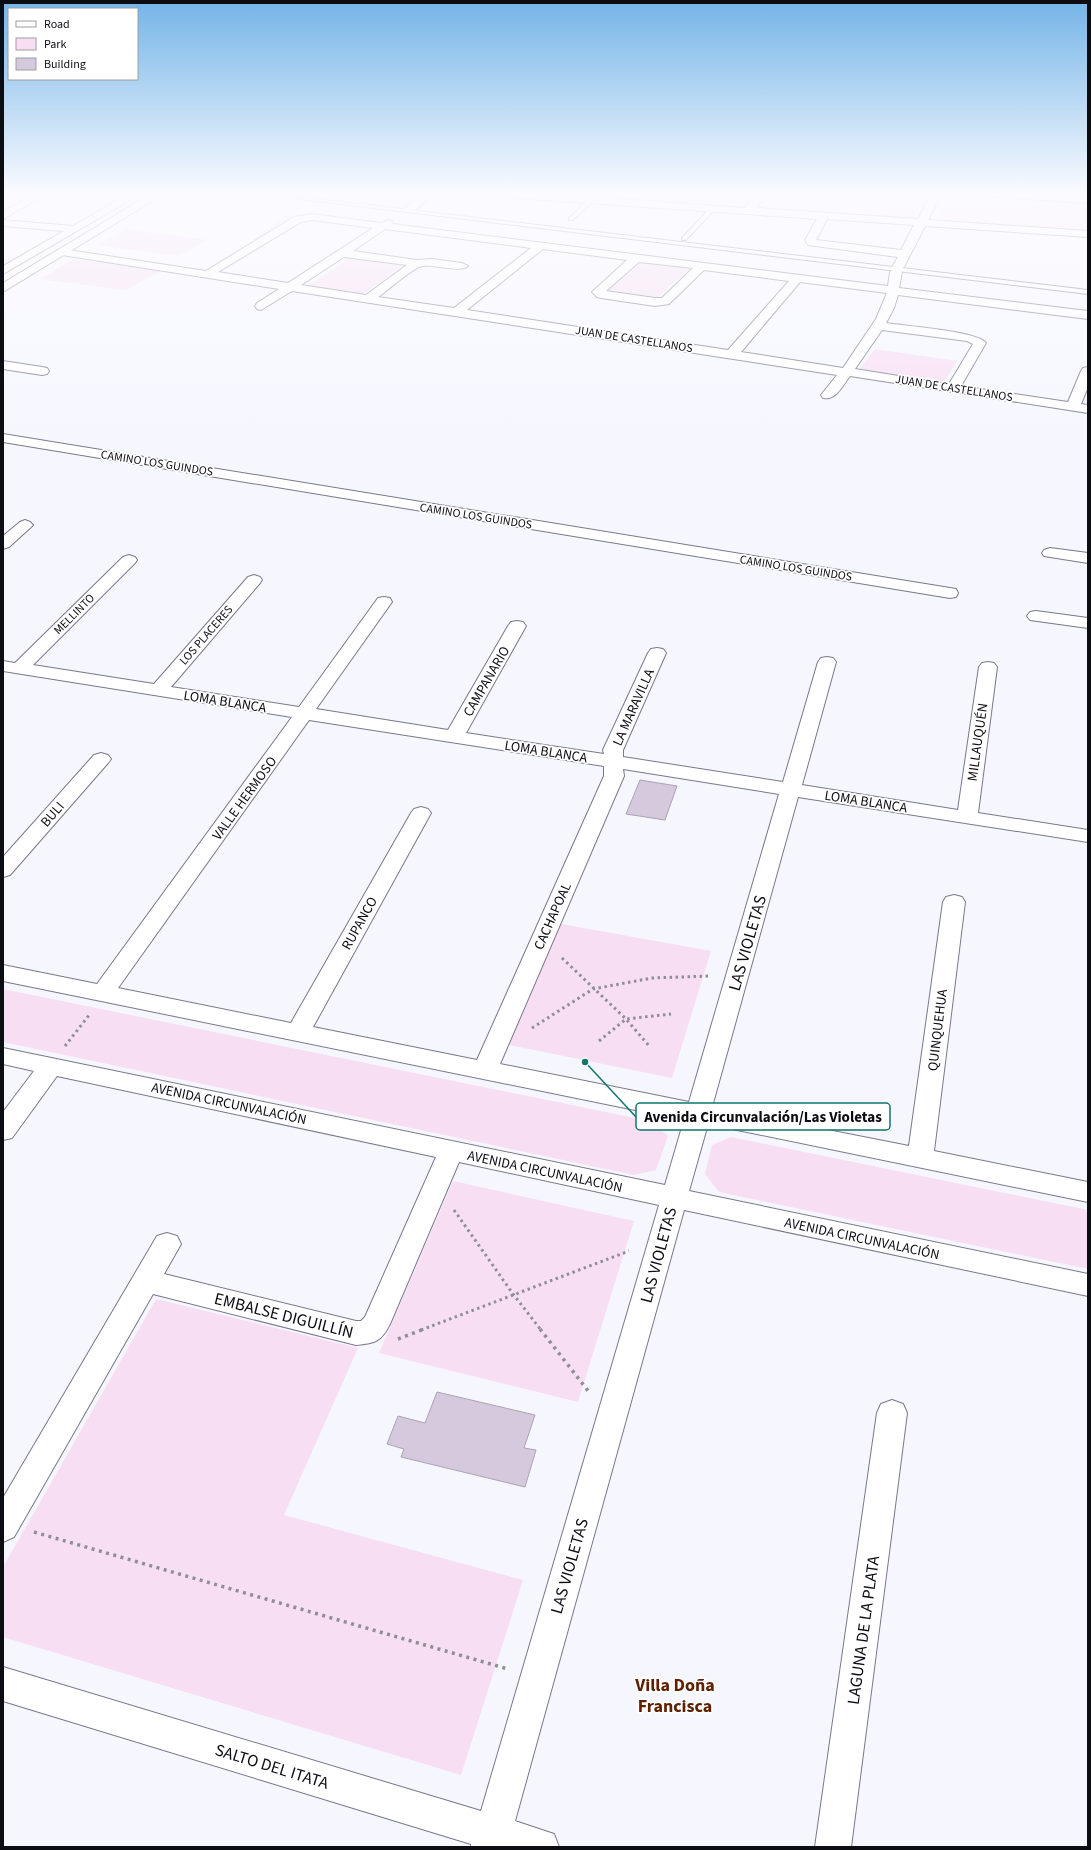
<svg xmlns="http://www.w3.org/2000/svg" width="1091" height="1850" viewBox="0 0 1091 1850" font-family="'Source Sans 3',sans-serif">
  <rect width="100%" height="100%" fill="#f6f6ff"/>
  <!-- green -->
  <path fill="#f8def3" d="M608,192h145l-11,17 -140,-9z
    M771,192h132l22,2 -11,26 -157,-10z
    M960,195l128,8v27l-141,-9 -8,-4 10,-21z
    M286,215l10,1 -50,29z
    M126,229l82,11 -28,16 -82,-11z
    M349,258l55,8 -40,28 -56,-8z
    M74,259l87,12 -35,19 -86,-11z
    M641,263l48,6 -31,28 -44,-5 -5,-2z
    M875,349l82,12 -13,21 -84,-13z
    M556,923l155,28 -39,127 -168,-34z
    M3,989l647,132 18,15 -12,34 -22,5 -631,-133z
    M731,1137l357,73v59l-369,-77 -14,-18 7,-29z
    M453,1181l181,40 -56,181 -199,-49z
    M156,1299l202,49 -74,167 239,65 -62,195 -458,-138v-70z"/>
  <!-- building -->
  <path fill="#d5c9de" stroke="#aca1b5" d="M640,780l37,6 -12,34 -39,-6z
    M437,1392l98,23 -11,33 12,2 -11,37 -124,-30 3,-8 -17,-5 11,-28 27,7z"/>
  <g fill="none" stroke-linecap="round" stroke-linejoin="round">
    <defs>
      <path id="service" d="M241,192h18l829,98v4z
        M588,200l5,1 -20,19h-4v-2z
        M710,208l5,1 -29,31h-4v-2z"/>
      <path id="minor" d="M37,192h13l-47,27v-7z
        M131,192h13l-141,82v-8l61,-35 -61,-5v-6l70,6z
        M424,192h12l-23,20h-8l-1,-2 1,-2z
        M466,192h56l223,16 12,-16h11l-12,16 162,11 14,-27h10l-14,28 160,11v6l-163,-11 -21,41 -4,3 2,2 -3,16 189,23v8l-190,-24 -4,13 -8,15c18,3 92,8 100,20l-25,43 107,16 13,-31 2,-3 5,-1v20l-7,17 7,1v8l-238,-37c-7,9 -14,25 -27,22l-2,-3 16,-20 -545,-84 -31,19 -4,-1 -2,-3 2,-3 22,-14 -217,-34 -6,-3 6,-3 144,22 88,-54 18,-3 69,9 7,-3 4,1 1,3 495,62 2,-14 4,-3 -2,-2 6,-10 -90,-12 -3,-5 12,-21 -346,-24zM827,219l87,6 -13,25 -85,-10zM312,220l61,8 -85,55 -70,-11 83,-50zM385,229l146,19 -77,60 -76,-11c9,-6 36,-30 44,-31 10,-2 40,7 46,0l-6,-3 -30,-4 -15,1 -64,-9zM543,249l84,11 -35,32 5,5 4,1 54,8 14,-2 35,-34 85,11 -61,69 -261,-40zM344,257l63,8 -41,30 -65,-10zM639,262l54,6 -31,30h-7l-49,-7zM800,282l87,11 -11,26 -33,49 -102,-16zM882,330l85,11 6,3 -24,40 -94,-15z
        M962,192h57l69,5v6l-121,-8z
        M3,361l39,6 5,1 2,3 -2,3 -5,1 -39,-6z
        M3,434l947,154 6,1 2,4 -2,4 -6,1 -947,-156z
        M25,520l5,2 3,3 -3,3 -21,19 -6,2v-13l17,-14z
        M1050,548l38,5v10l-44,-7 -2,-3 2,-3z
        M129,555l6,2 2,3 -2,3 -102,102 121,19 94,-107 6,-2 6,2 2,3 -2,3 -89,104 128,20 79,-109 6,-1 6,1 2,4 -76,107 132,21 60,-104 3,-4 6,-1 6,1 3,4 -60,107 138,21 -1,-4 45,-97 3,-4 6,-1 6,1 3,4 -43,97v7l160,25 35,-120 3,-4 6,-1 6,1 3,4 -34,123 156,25 21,-143 3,-4 6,-1 6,1 3,4 -19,146 110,17v12l-290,-45 -86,310 197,39 34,-244 3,-5 8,-2 8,2 3,5 -31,249 154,31v20l-380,-78 -19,67 399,83v22l-404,-86 -169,611 39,13 5,13h-88v-3l-468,-143v-34l478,144 178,-606 -200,-43 -69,162c-9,18 -15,19 -34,21l-203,-51 -139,243 -11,5v-44l154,-262 10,-3 10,3 4,8 -17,30 192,47h5l4,-4 71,-160 -379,-81 -45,62 -9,2v-28l31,-41 -31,-7v-16l662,137 19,-65 -681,-139v-16l94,19 195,-267 -289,-46v-10l12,2 108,-106zM309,720l295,46v10l-127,284 -164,-33 118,-214 -3,-4 -7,-2 -7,2 -3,4 -120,210 -173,-35zM623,769l156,25 -90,308 -189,-38 124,-288z
        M1036,611l52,7v10l-58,-8 -3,-4 3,-4z
        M101,753l7,2 3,4 -3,4 -98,112 -7,2v-20l91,-102z
        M892,1400l11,4 4,9 -56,434h-36l62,-434 4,-9z"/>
      <path id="secondary" d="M154,192h13l-164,100v-9z"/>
    </defs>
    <!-- service casing -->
    <use href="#service" stroke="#79788c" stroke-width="2"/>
    <!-- minor casing -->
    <use href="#minor" stroke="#79788c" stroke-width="2"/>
    <!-- secondary casing -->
    <use href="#secondary" stroke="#79788c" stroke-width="2"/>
    <!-- path-far2 -->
    <path stroke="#8e8e96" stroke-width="1.5" stroke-dasharray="1 1.5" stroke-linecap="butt" d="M843,197l29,2
      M855,197l1,-5"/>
    <!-- path-far1 -->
    <path stroke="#8e8e96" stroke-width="3" stroke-dasharray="2.5 3.5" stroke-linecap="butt" d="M562,958l64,61 24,28
      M532,1028l61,-39 59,-11 59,-2
      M599,1041l27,-22 45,-5
      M65,1046l25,-32
      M454,1210l59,84 28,36
      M421,1330l208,-79"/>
    <!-- path -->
    <path stroke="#8e8e96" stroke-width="3.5" stroke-dasharray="3 4.5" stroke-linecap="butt" d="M540,1329l49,63
      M398,1339l26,-10
      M34,1532l474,137"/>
    <!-- service -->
    <use href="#service" fill="#fff" fill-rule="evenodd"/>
    <!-- minor -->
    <use href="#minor" fill="#fff" fill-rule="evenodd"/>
    <!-- secondary -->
    <use href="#secondary" fill="#fff" fill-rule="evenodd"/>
  </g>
  <!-- sky -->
  <linearGradient id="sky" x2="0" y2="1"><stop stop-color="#74b4e8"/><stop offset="0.43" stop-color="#fbfbff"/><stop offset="1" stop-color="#fbfbff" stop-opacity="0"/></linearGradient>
  <rect width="1091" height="451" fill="url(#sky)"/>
  <g text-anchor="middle" stroke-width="3.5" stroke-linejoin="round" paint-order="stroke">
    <!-- far-street labels -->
    <g font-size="12" fill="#0c0c13" stroke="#fff">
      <text transform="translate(634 339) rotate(9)" y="4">JUAN DE CASTELLANOS</text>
      <text transform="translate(954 388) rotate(9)" y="4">JUAN DE CASTELLANOS</text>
      <text transform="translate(157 463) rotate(9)" y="4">CAMINO LOS GUINDOS</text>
      <text transform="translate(476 516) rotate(9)" y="4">CAMINO LOS GUINDOS</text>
      <text transform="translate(796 568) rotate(9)" y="4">CAMINO LOS GUINDOS</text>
      <text transform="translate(74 614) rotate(-45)" y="4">MELLINTO</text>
      <text transform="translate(206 635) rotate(-49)" y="4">LOS PLACERES</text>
    </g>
    <!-- street labels -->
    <g font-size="14" fill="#0c0c13" stroke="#fff">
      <text transform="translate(486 681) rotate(-60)" y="5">CAMPANARIO</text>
      <text transform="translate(225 701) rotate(9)" y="5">LOMA BLANCA</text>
      <text transform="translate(633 707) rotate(-66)" y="5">LA MARAVILLA</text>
      <text transform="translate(977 742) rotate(-82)" y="5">MILLAUQUÉN</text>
      <text transform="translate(546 751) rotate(9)" y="5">LOMA BLANCA</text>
      <text transform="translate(244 798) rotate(-54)" y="5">VALLE HERMOSO</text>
      <text transform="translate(866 801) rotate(9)" y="5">LOMA BLANCA</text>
      <text transform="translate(52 814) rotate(-49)" y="5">BULI</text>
      <text transform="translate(552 916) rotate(-66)" y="5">CACHAPOAL</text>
      <text transform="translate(359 923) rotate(-61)" y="5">RUPANCO</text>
      <text transform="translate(937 1030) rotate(-83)" y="5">QUINQUEHUA</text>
      <text transform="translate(229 1103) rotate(12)" y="5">AVENIDA CIRCUNVALACIÓN</text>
      <text transform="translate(545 1171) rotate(12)" y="5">AVENIDA CIRCUNVALACIÓN</text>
      <text transform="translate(862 1238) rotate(12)" y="5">AVENIDA CIRCUNVALACIÓN</text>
    </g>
    <!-- near-street labels -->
    <g font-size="17" fill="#0c0c13" stroke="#fff">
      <text transform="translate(747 943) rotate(-74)" y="6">LAS VIOLETAS</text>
      <text transform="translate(658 1255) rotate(-75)" y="6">LAS VIOLETAS</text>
      <text transform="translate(284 1315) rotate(14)" y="6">EMBALSE DIGUILLÍN</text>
      <text transform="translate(569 1566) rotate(-74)" y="6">LAS VIOLETAS</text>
      <text transform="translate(863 1630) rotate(-82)" y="6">LAGUNA DE LA PLATA</text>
      <text transform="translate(272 1766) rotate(17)" y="6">SALTO DEL ITATA</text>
    </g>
    <!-- near-neighbourhood labels -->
    <g font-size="18" font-weight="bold" fill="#5f2001" stroke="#fff">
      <text x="675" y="1691">Villa Doña<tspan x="675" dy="21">Francisca</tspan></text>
    </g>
  </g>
  <!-- callouts -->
  <path fill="none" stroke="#0f766e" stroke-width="1.5" d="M585 1062L636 1117"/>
  <circle fill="#0f766e" stroke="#fff" stroke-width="1.5" cx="585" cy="1062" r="4"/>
  <rect fill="#fff" stroke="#0f766e" stroke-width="1.5" x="636" y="1103" width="254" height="27" rx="4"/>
  <g font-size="15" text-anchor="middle" font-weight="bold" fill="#0c0c13">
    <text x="763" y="1122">Avenida Circunvalación/Las Violetas</text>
  </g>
  <!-- border -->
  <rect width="1091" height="1850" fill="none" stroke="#0c0c13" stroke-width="8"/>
  <!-- legend -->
  <rect x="8" y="8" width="130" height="72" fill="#ffffff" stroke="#9e9ea1"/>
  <rect x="16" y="21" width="20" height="6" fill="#ffffff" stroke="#9e9ea1"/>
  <text x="44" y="28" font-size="12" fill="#0c0c13">Road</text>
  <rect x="16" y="38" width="20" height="12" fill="#f8def3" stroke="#9e9ea1"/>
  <text x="44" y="48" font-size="12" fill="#0c0c13">Park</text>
  <rect x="16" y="58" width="20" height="12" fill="#d5c9de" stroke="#9e9ea1"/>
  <text x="44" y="68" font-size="12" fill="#0c0c13">Building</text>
</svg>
